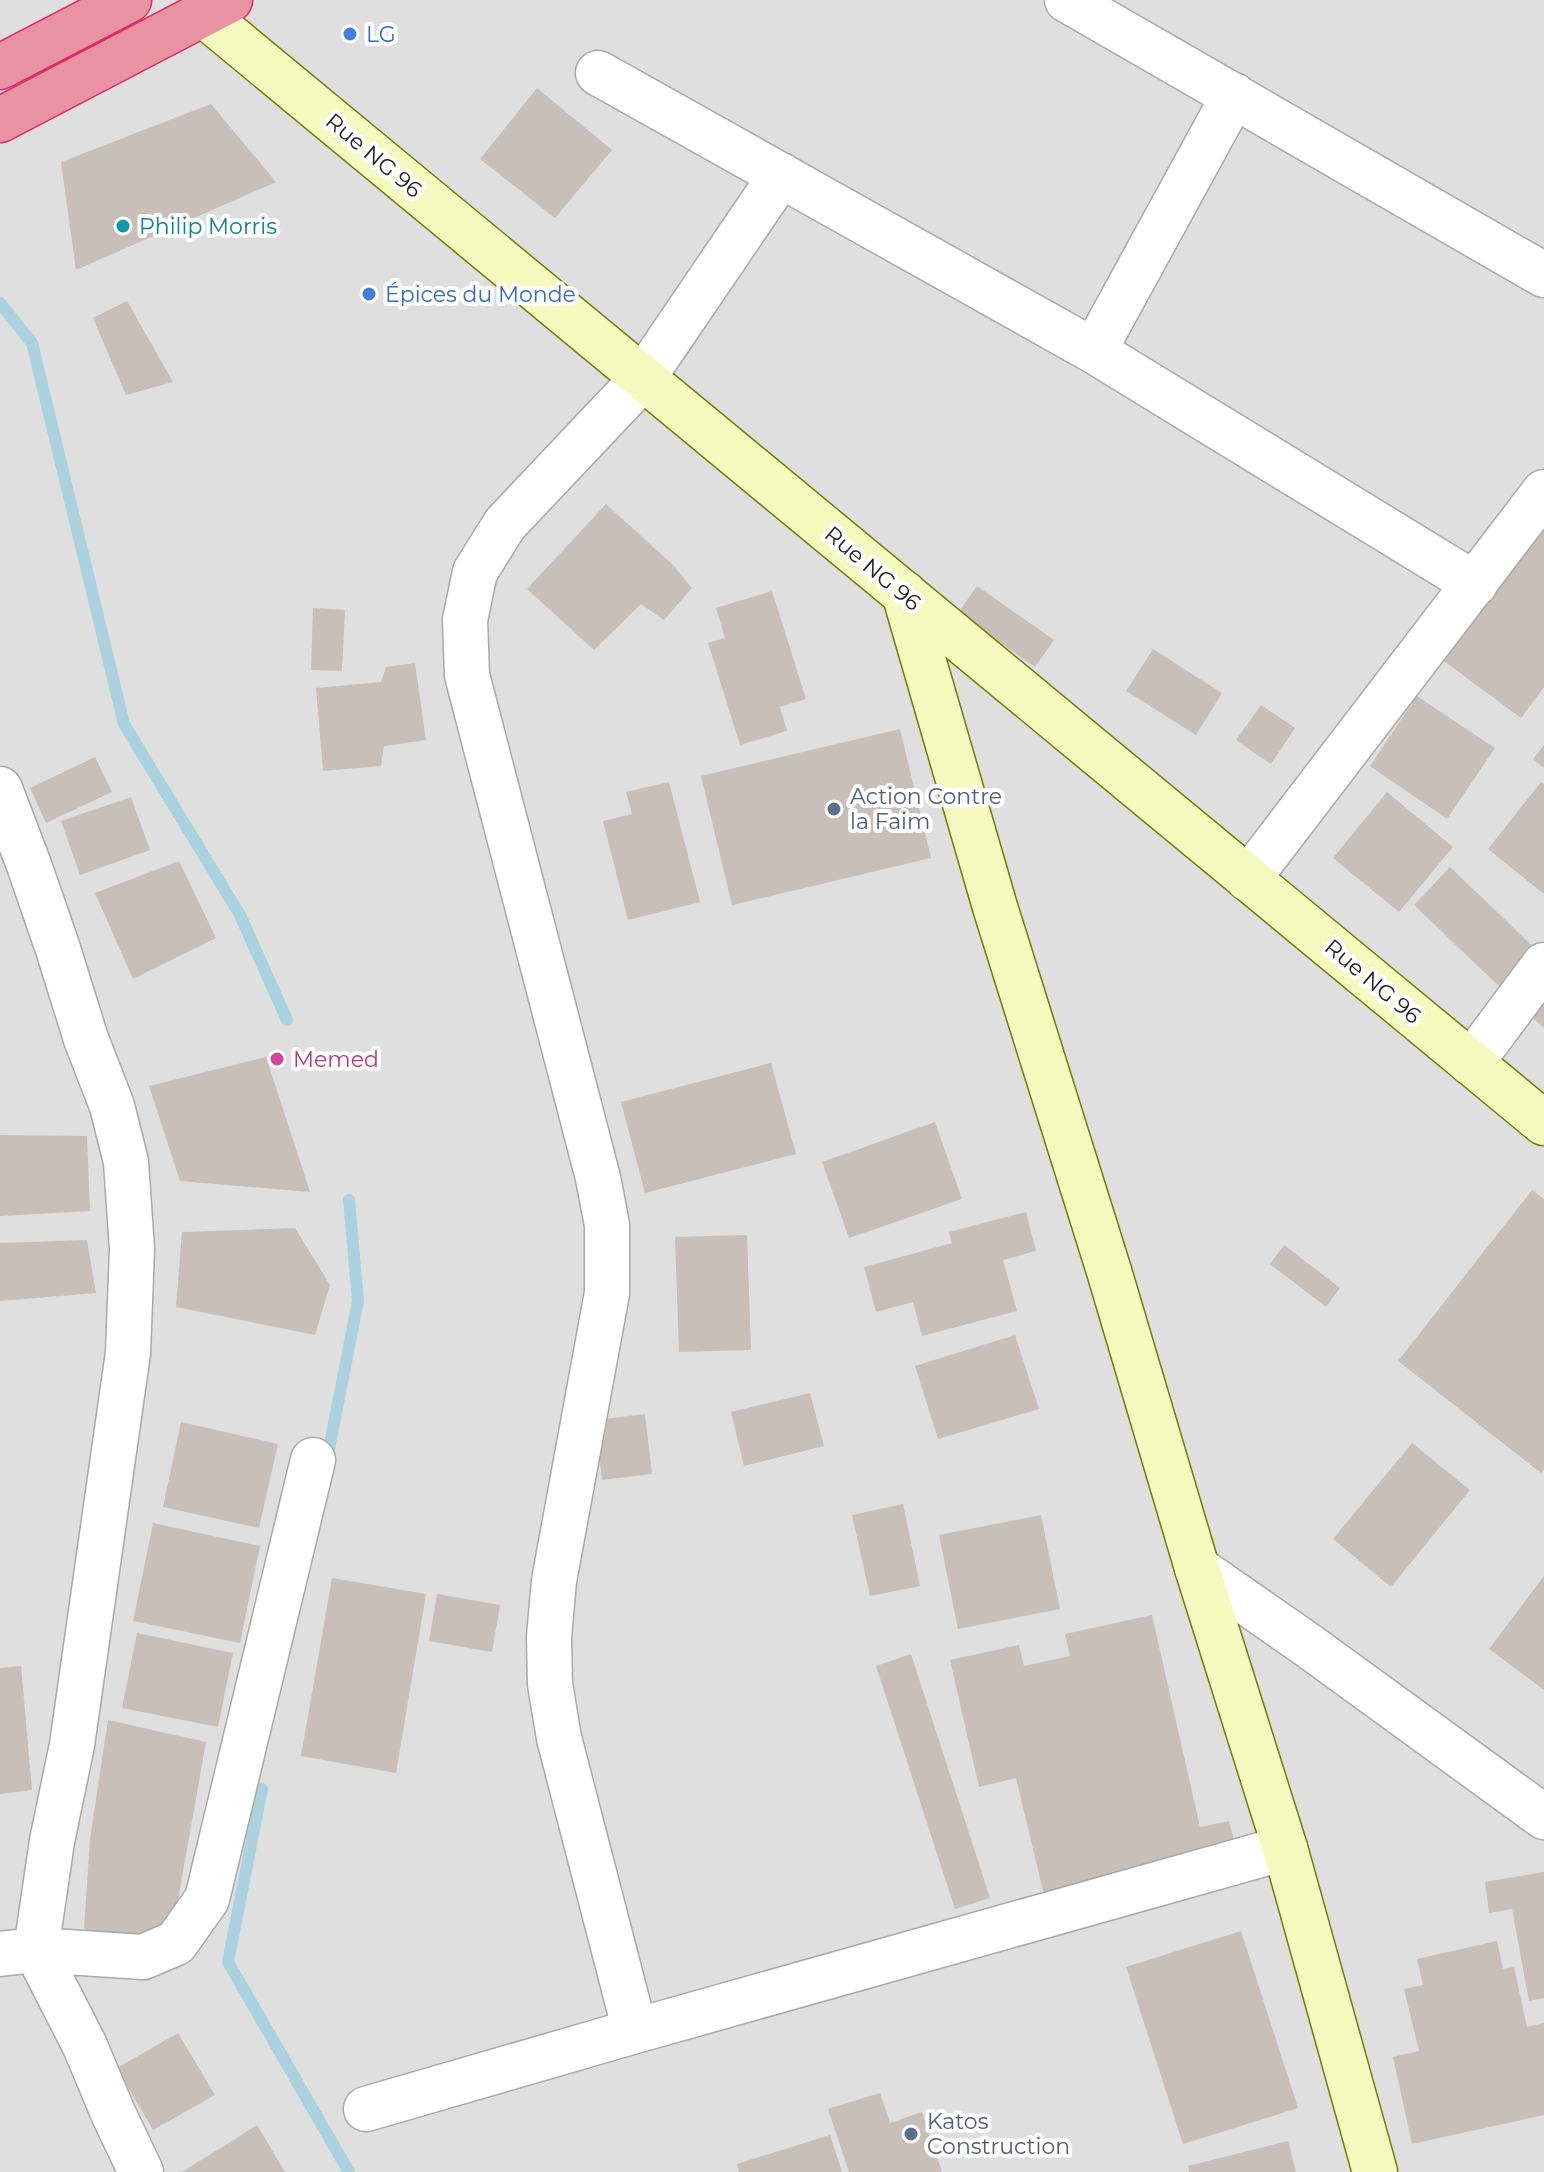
<svg xmlns="http://www.w3.org/2000/svg" width="1544" height="2172" viewBox="0 0 1544 2172" font-family="Montserrat,sans-serif">
  <rect width="100%" height="100%" fill="#f2efe9"/>
  <!-- residential -->
  <path fill="#e0dfdf" d="M0,0h1544v2172h-1544z"/>
  <g fill="none" stroke-linecap="round" stroke-linejoin="round">
    <!-- stream -->
    <path stroke="#aad3df" stroke-width="12" d="M0,303l32,40 92,381 116,191 47,105
      M327,1459l31,-158 -9,-101
      M262,1789l-34,173 121,210"/>
  </g>
  <!-- building -->
  <path fill="#c7bfb8" d="M537,88l75,62 -57,68 -75,-59z
    M211,104l65,78 -200,88 -15,-108z
    M127,301l46,81 -47,13 -33,-77z
    M606,504l67,61 19,23 -28,32 -23,-16 -47,46 -67,-61z
    M1544,521v166l-23,31 -84,-62z
    M977,586l77,54 -19,27 -77,-54z
    M772,591l34,108 -26,8 7,24 -47,14 -32,-102 17,-5 -9,-30z
    M313,608l32,2 -3,61 -31,-1z
    M1153,649l69,44 -26,42 -70,-44z
    M415,663l11,77 -42,6 -3,20 -58,5 -7,-83 65,-6 5,-15z
    M1417,696l78,52 -48,71 -77,-53z
    M1261,705l34,23 -24,36 -35,-24z
    M900,729l31,129 -199,47 -31,-129z
    M1544,745v23l-11,-9z
    M95,757l17,35 -66,31 -16,-35z
    M669,782l31,120 -72,18 -25,-99 29,-7 -6,-22z
    M1541,782l3,2v110l-56,-45z
    M1387,792l66,55 -54,65 -66,-54z
    M131,797l19,53 -70,25 -19,-54z
    M179,861l37,77 -83,41 -38,-86z
    M1450,867l91,87 -37,37 -90,-86z
    M1544,976v52l-26,-23z
    M266,1057l44,135 -130,-11 -31,-95z
    M771,1063l25,91 -151,39 -24,-91z
    M935,1122l27,77 -113,39 -27,-76z
    M0,1135l87,1 3,75 -90,5z
    M1532,1190l12,9v270l-3,4 -143,-112z
    M1026,1212l10,39 -33,9 14,51 -95,25 -9,-34 -37,10 -12,-45 88,-24 -3,-11z
    M295,1228l35,57 -15,50 -139,-28 6,-75z
    M747,1235l4,115 -72,2 -4,-115z
    M87,1240l9,53 -96,8v-58z
    M1284,1245l56,43 -14,19 -56,-43z
    M1015,1335l24,74 -101,30 -23,-73z
    M810,1393l14,53 -80,20 -13,-54z
    M645,1414l7,60 -50,6 -7,-60z
    M181,1422l97,22 -19,84 -96,-21z
    M1412,1443l58,47 -79,97 -58,-48z
    M903,1504l17,82 -50,10 -18,-81z
    M1041,1515l19,94 -102,20 -19,-94z
    M153,1523l107,23 -20,97 -107,-22z
    M1544,1576v114l-55,-41z
    M332,1578l94,16 -30,179 -95,-17z
    M437,1594l63,11 -8,47 -63,-11z
    M1152,1615l48,212 29,-6 8,31 -193,43 -28,-117 -37,9 -29,-127 69,-15 5,21 46,-10 -5,-22z
    M137,1633l96,20 -15,74 -96,-19z
    M911,1654l79,244 -35,11 -79,-243z
    M21,1666l11,124 -32,4v-126z
    M108,1720l98,22 -33,186 -75,19 -14,-20 6,-88z
    M1544,1872v126l-15,3 -17,-92 -23,4 -4,-31z
    M1241,1931l57,177 -115,36 -57,-177z
    M1497,1941l6,28 11,-2 13,60 17,-4v92l-132,29 -19,-87 26,-6 -15,-62 19,-4 -6,-26z
    M178,2033l37,62 -62,35 -36,-62z
    M880,2093l10,30 32,-11 20,60h-93l-21,-63z
    M257,2125l28,47h-103z
    M830,2135l12,37h-103l-2,-8z
    M1288,2141l8,31h-107l-1,-6z"/>
  <g fill="none" stroke-linecap="round" stroke-linejoin="round">
    <defs>
      <path id="street" d="M1067,0l477,275
        M598,73l496,278 381,233
        M1094,351l140,-256
        M0,789l29,76 29,84 28,90 26,67 14,56 6,87 -4,104 -56,392 -20,96 -16,109 49,96 28,67 28,59
        M1248,879l296,-387
        M1471,1063l73,-98
        M1197,1568l112,78 235,171
        M0,1954l36,-4 107,7 33,-14 31,-44 106,-439
        M635,2031l-76,-293 -9,-54 -1,-47 5,-56 53,-288v-68l-9,-47 -131,-503 -2,-55 10,-48 30,-48 138,-146 138,-203
        M366,2109l269,-78 650,-183"/>
      <path id="secondary" d="M203,14l1341,1109
        M904,593l91,314 114,364 88,297 88,280 90,324"/>
      <path id="highway" d="M0,67l129,-67
        M0,120l230,-120"/>
    </defs>
    <!-- street casing -->
    <use href="#street" stroke="#a9a9a9" stroke-width="47"/>
    <!-- secondary casing -->
    <use href="#secondary" stroke="#707d05" stroke-width="47"/>
    <!-- highway casing -->
    <use href="#highway" stroke="#dc2a67" stroke-width="47"/>
    <!-- street -->
    <use href="#street" stroke="#fff" stroke-width="44"/>
    <!-- secondary -->
    <use href="#secondary" stroke="#f7fabf" stroke-width="44"/>
    <!-- highway -->
    <use href="#highway" stroke="#e892a2" stroke-width="44"/>
  </g>
  <!-- markers -->
  <g fill="#3f7fe0" stroke="#fff" stroke-width="3">
    <circle cx="350" cy="34" r="8"/>
    <circle cx="369" cy="294" r="8"/>
  </g>
  <circle fill="#0f9aa8" stroke="#fff" stroke-width="3" cx="123" cy="226" r="8"/>
  <g fill="#5c6f8a" stroke="#fff" stroke-width="3">
    <circle cx="834" cy="809" r="8"/>
    <circle cx="911" cy="2134" r="8"/>
  </g>
  <circle fill="#d1479c" stroke="#fff" stroke-width="3" cx="277" cy="1059" r="8"/>
  <g text-anchor="middle" stroke-width="8" stroke-linejoin="round" paint-order="stroke">
    <!-- shop labels -->
    <g font-size="22" fill="#366cbe" stroke="#fff" text-anchor="start">
      <text x="366" y="42">LG</text>
      <text x="385" y="302">Épices du Monde</text>
    </g>
    <!-- street labels -->
    <g font-size="22" fill="#222" stroke="#fff">
      <text transform="translate(374 155) rotate(40)" y="8">Rue NG 96</text>
      <text transform="translate(873 568) rotate(40)" y="8">Rue NG 96</text>
      <text transform="translate(1373 981) rotate(40)" y="8">Rue NG 96</text>
    </g>
    <!-- culture labels -->
    <g font-size="22" fill="#0d838f" stroke="#fff" text-anchor="start">
      <text x="139" y="234">Philip Morris</text>
    </g>
    <!-- service labels -->
    <g font-size="22" fill="#4e5e75" stroke="#fff" text-anchor="start">
      <text x="850" y="804">Action Contre<tspan x="850" dy="25">la Faim</tspan></text>
      <text x="927" y="2129">Katos<tspan x="927" dy="25">Construction</tspan></text>
    </g>
    <!-- hotel labels -->
    <g font-size="22" fill="#b23c85" stroke="#fff" text-anchor="start">
      <text x="293" y="1067">Memed</text>
    </g>
  </g>
</svg>
